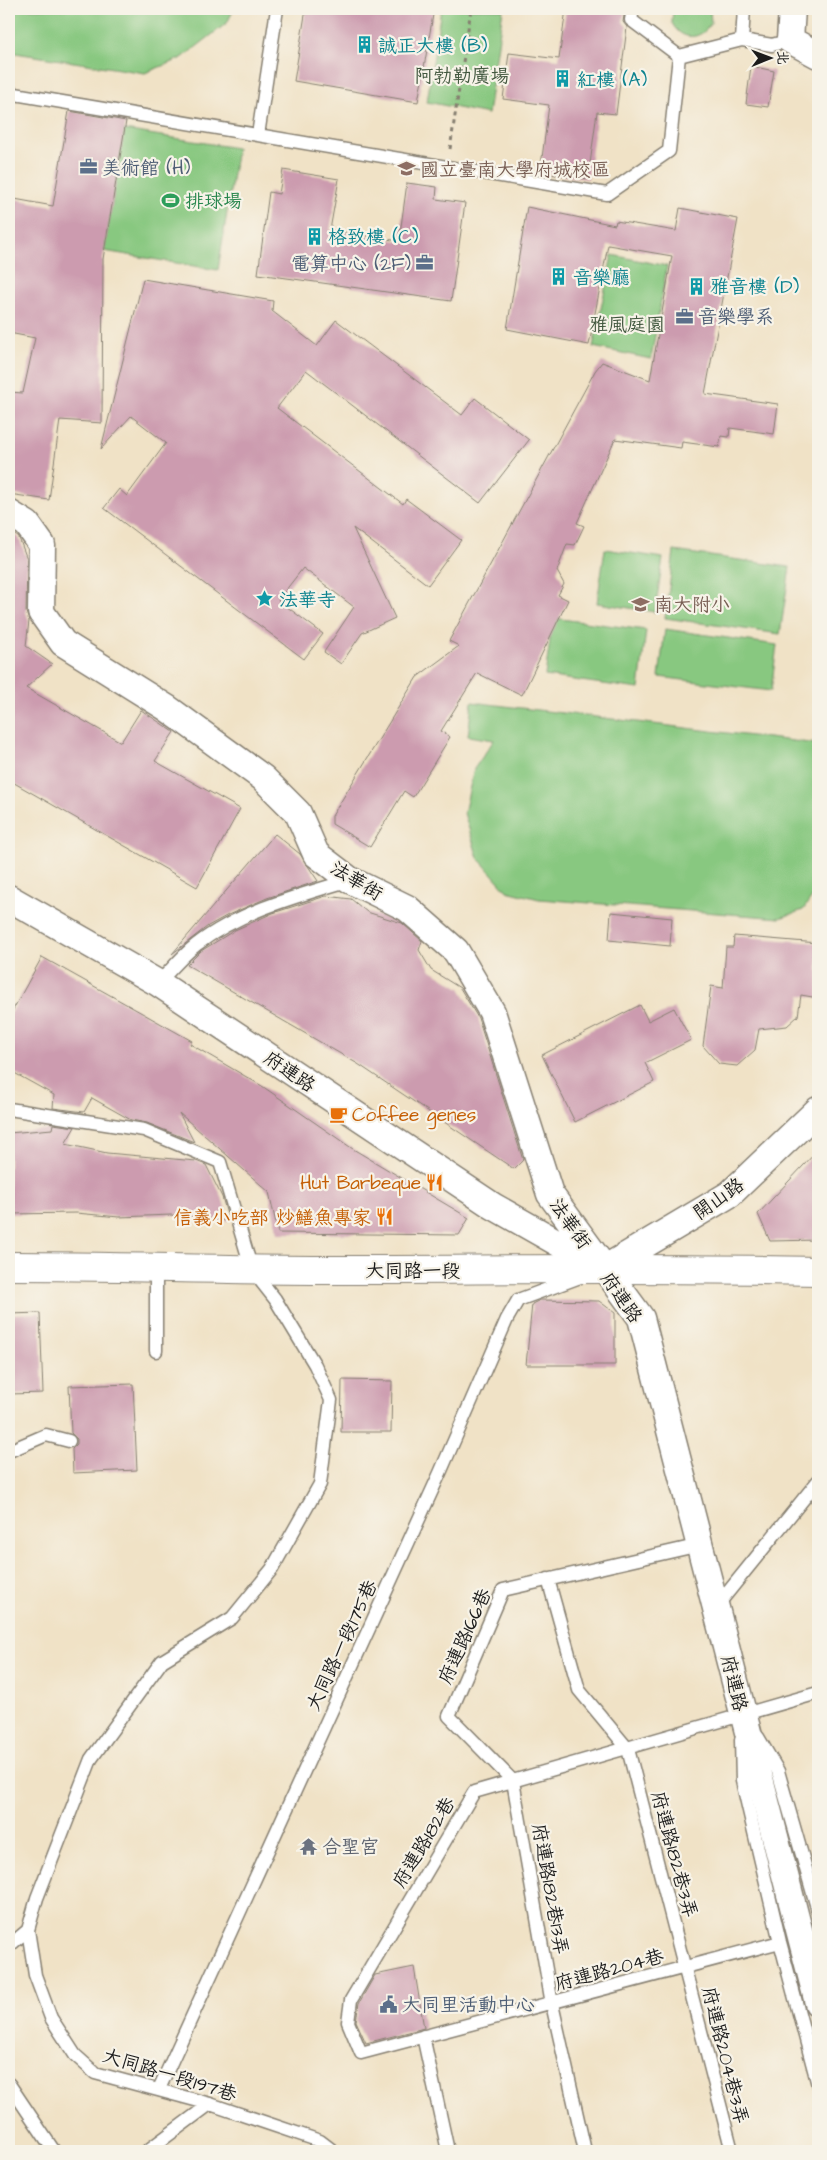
<svg xmlns="http://www.w3.org/2000/svg" width="827" height="2160" viewBox="0 0 827 2160" font-family="'Architects Daughter','LXGW WenKai TC',sans-serif">
  <rect width="100%" height="100%" fill="#f7f3e8"/>
  <filter id="ink" filterUnits="userSpaceOnUse"><feTurbulence type="fractalNoise" baseFrequency=".02" numOctaves="2"/><feDisplacementMap in="SourceGraphic" scale="10" xChannelSelector="R" yChannelSelector="G"/><feConvolveMatrix kernelMatrix="1 2 1 2 8 2 1 2 1" color-interpolation-filters="sRGB"/></filter>
  <filter id="wash" filterUnits="userSpaceOnUse"><feTurbulence type="fractalNoise" baseFrequency=".0096" numOctaves="4" result="noise"/><feDisplacementMap in="SourceGraphic" scale="20" xChannelSelector="R" yChannelSelector="G"/><feGaussianBlur stdDeviation="1.12" result="paint"/><feColorMatrix in="noise" values="0 0 0 0 0 0 0 0 0 0 0 0 0 0 0 0 0 1.4 0 .05"/><feComposite in="paint" operator="in"/></filter>
  <g filter="url(#wash)">
    <rect width="100%" height="100%" fill="#f0e2c6"/>
    <!-- green -->
    <path fill="#88c880" stroke="#52724e" d="M9,9h225l-7,14 -45,35 -37,15 -136,-21z
      M441,9h62l-15,105 -61,-12z
      M673,9h37l1,14c-10,18 -30,18 -39,0z
      M124,130l113,18 -19,122 -114,-19z
      M612,255l55,11 -16,93 -58,-12z
      M605,549l58,9 -8,54 -58,-9z
      M674,551l116,16 -10,67 -115,-16z
      M553,618l93,12 -7,59 -94,-13z
      M665,629l112,16 -6,46 -112,-14z
      M472,702l346,42v145l-15,21 -23,8 -241,-19 -32,-8 -29,-33 -14,-45 10,-44 20,-29 -26,-4z"/>
    <g id="blocks">
      <!-- building -->
      <path fill="#cc9baf" d="M306,9h128l-16,93 -124,-21z
        M566,9h59l-2,13 4,5 -11,87 -19,-2 -9,67 -48,-6 9,-68 -46,-6 6,-46 50,6z
        M751,66l23,5 -6,36 -22,-3z
        M69,111l57,10 -23,138 -1,164 -42,-3 -11,80 -40,-6v-102l14,1 12,-55 -26,-5v-135l44,8z
        M283,170l56,9 -9,51 69,11 8,-58 30,4 -1,12 29,4 -14,98 -193,-27 11,-82 10,2z
        M527,207l88,18 1,-4 60,10 4,-23 58,11 -33,175 73,10 -4,30 -44,-6 -1,9 -8,-1 -2,11 -37,-5 -1,6 -66,-9 -38,84 7,3 -9,19 -8,-1 -10,27 7,13 -6,11 10,5 -46,95 -45,-22 -36,58 9,6 -37,60 -9,-6 -34,56 -38,-23v-8l85,-139 42,-31 -10,-5 146,-270 7,-9 48,18 22,-124 -64,-11 -19,100 -82,-16z
        M143,279l130,22 -1,10 45,35 19,-26 126,95 13,-17 54,42 -49,63 -174,-133 -29,38 126,96 3,-5 55,41 -33,45 -75,-57 42,90 -33,15 -21,31 -17,-12 30,-45 -51,-39 -25,32 45,34 -19,25 -200,-151 15,-19 8,7 39,-53 -35,-27 -30,33z
        M9,530l10,8 8,21 -1,53 3,9 -3,25 26,18 -26,24 95,54 20,-32 33,22 -19,29 85,48 -43,78 -188,-107z
        M275,834l25,20 18,27 -51,17 -39,17 -20,11 -36,28z
        M326,896l25,3 16,13 35,11 20,18 -3,9 12,20 29,18 18,30 45,142 -9,9 -156,-105 -171,-99 14,-14 34,-21 38,-17z
        M611,912l61,6 -2,28 -61,-6z
        M734,936l84,7v55l-17,-3 -3,21 -11,10 -28,3 -4,21 -18,16 -18,-2 -16,-18 8,-60 12,2 3,-41h7z
        M42,957l150,84 -2,3 72,42 91,63 116,69 -10,17 -181,-2 -9,-41 -90,-79 15,29 -47,-19 -16,-3 -39,-22 -8,14 -31,-4 1,-13 -45,-25v-53z
        M640,1005l8,16 26,-13 17,32 -46,23 9,19 -79,40 -33,-67z
        M53,1124l22,3 -10,17 42,9 89,8 10,4 16,32 7,24 -58,-6 -52,2 -43,-4 -67,1v-81l43,-4z
        M818,1150v90l-48,1 -12,-27z
        M540,1300l59,1 16,12v52h-89l6,-61z
        M40,1313l3,80 -34,1v-80z
        M342,1380l50,1 -1,51h-50z
        M133,1384l4,86 -64,3 -1,-24 5,-5v-5l-6,-6 -2,-47z
        M414,1967l10,61 -58,15 -10,-22 3,-18 16,-28z"/>
    </g>
  </g>
  <g filter="url(#ink)">
    <use href="#blocks" fill-opacity="0" stroke="#867f71" stroke-width="1"/>
    <g fill="none" stroke-linecap="round" stroke-linejoin="round">
      <defs>
        <path id="lane" d="M633,9l-2,11 48,36 63,-16 30,5 18,-5 -1,-4
          M742,40l2,-31
          M9,93l598,101 62,-43 10,-95
          M258,135l19,-126
          M158,983c12,-12 24,-27 38,-38 44,-34 101,-49 154,-65
          M9,1109l135,21 76,32 32,108 23,29 40,66 16,35 -11,84 -48,85 -40,49 -70,43 -71,98 -54,139 -9,32 7,45 16,43 24,37 20,18 115,31 110,37 13,10
          M156,1266v85
          M9,1451l37,-16 23,6
          M548,1579l31,111 49,59 104,402
          M716,1607l102,-126
          M758,1737l20,34 40,140
          M741,1740l1,41 38,161 38,143
          M780,1942l-419,111 -13,-31 3,-22 123,-208 344,-99
          M9,1946l19,-16
          M423,2036l25,115
          M9,2084l45,67
          M159,2089l281,-616 67,-154 11,-19 62,-23
          M147,2151l63,-47
          M585,2151l-33,-147 -39,-223 -64,-65 54,-126 197,-45"/>
        <path id="street" d="M792,9l-2,31 28,15
          M9,513l18,11 15,21 -1,67 22,31 104,65 96,70 35,35 18,41 34,26 57,28 49,43 36,61 58,182 91,124 177,685
          M9,898l149,85 335,223 104,59
          M604,1269l126,-75 88,-84"/>
        <path id="secondary" d="M9,1266c107,0 214,4 321,4 163,0 326,-3 488,1"/>
      </defs>
      <!-- lane casing -->
      <use href="#lane" stroke="#867f71" stroke-width="15"/>
      <!-- street casing -->
      <use href="#street" stroke="#867f71" stroke-width="29"/>
      <!-- secondary casing -->
      <use href="#secondary" stroke="#867f71" stroke-width="30"/>
      <!-- path -->
      <path stroke="#867f71" stroke-width="3" stroke-dasharray="4 4" stroke-linecap="butt" d="M450,149l21,-140"/>
      <!-- lane -->
      <use href="#lane" stroke="#fff" stroke-width="12"/>
      <!-- street -->
      <use href="#street" stroke="#fff" stroke-width="26"/>
      <!-- secondary -->
      <use href="#secondary" stroke="#fff" stroke-width="28"/>
    </g>
  </g>
  <!-- icons -->
  <defs>
    <symbol id="building-bare" viewBox="-9 -9 18 18"><path d="M-4-6H4V6H1V3H-1V6H-4ZM-2.5-4.3h1.7v1.8h-1.7ZM.8-4.3h1.7v1.8H.8ZM-2.5-1h1.7V.8h-1.7ZM.8-1h1.7V.8H.8Z" fill="#0f9aa8" stroke="#f7f3e8" stroke-width="2.5" paint-order="stroke"/></symbol>
    <symbol id="office-bare" viewBox="-9 -9 18 18"><path d="M-6-3h4V-5.5h4V-3h4V5H-6ZM-1-4.5V-3h2v-1.5ZM-6 0V1H6V0Z" fill="#5c6f8a" stroke="#f7f3e8" stroke-width="2.5" paint-order="stroke"/></symbol>
    <symbol id="university-bare" viewBox="-9 -9 18 18"><path d="M0-5L7-2L0 1L-7-2ZM-4 1L0 2.5L4 1V4Q0 6-4 4Z" fill="#8d6e63" stroke="#f7f3e8" stroke-width="2.5" paint-order="stroke"/></symbol>
    <symbol id="stadium-bare" viewBox="-9 -9 18 18"><path d="M0-5a6.5 5 0 1 0 0 10a6.5 5 0 1 0 0-10ZM-3.5-1.8h7v3.6h-7Z" fill="#2e9e5b" stroke="#f7f3e8" stroke-width="2.5" paint-order="stroke"/></symbol>
    <symbol id="sight-bare" viewBox="-9 -9 18 18"><path d="M0-6L1.8-2.2L6-1.7L2.9 1.2L3.7 5.4L0 3.3L-3.7 5.4L-2.9 1.2L-6-1.7L-1.8-2.2Z" fill="#0f9aa8" stroke="#f7f3e8" stroke-width="2.5" paint-order="stroke"/></symbol>
    <symbol id="school-bare" viewBox="-9 -9 18 18"><path d="M0-5L7-2L0 1L-7-2ZM-4 1L0 2.5L4 1V4Q0 6-4 4Z" fill="#8d6e63" stroke="#f7f3e8" stroke-width="2.5" paint-order="stroke"/></symbol>
    <symbol id="cafe-bare" viewBox="-9 -9 18 18"><path d="M-5.5-4.5H6V0H3Q3 3.5 0 3.5H-2.5Q-5.5 3.5-5.5 0ZM3-3.2v2h1.7v-2ZM-6 4.5H4V6H-6Z" fill="#e8710a" stroke="#f7f3e8" stroke-width="2.5" paint-order="stroke"/></symbol>
    <symbol id="restaurant-bare" viewBox="-9 -9 18 18"><path d="M-5-6h1v4h1v-4h1v4h1v-4h1v5L-1.5 .5V6h-2V.5L-5-1ZM5-6V6H3V1.5H1.5Q1.5-4 5-6Z" fill="#e8710a" stroke="#f7f3e8" stroke-width="2.5" paint-order="stroke"/></symbol>
    <symbol id="temple-bare" viewBox="-9 -9 18 18"><path d="M0-6L5-2H3V0L6.5 2.5H4V6H1.5V3h-3V6H-4V2.5H-6.5L-3 0V-2H-5Z" fill="#6b7280" stroke="#f7f3e8" stroke-width="2.5" paint-order="stroke"/></symbol>
    <symbol id="civic-bare" viewBox="-9 -9 18 18"><path d="M-.6-6.5H3V-4.5H.6V-3L4-1V1h2V6H-6V1h2V-1L-.6-3ZM-1.2 2.5V6h2.4V2.5Z" fill="#5c6f8a" stroke="#f7f3e8" stroke-width="2.5" paint-order="stroke"/></symbol>
  </defs>
  <g fill-rule="evenodd">
    <use href="#building-bare" x="352" y="32" width="25" height="25"/>
    <use href="#building-bare" x="550" y="66" width="25" height="25"/>
    <use href="#office-bare" x="76" y="154" width="25" height="25"/>
    <use href="#university-bare" x="394" y="156" width="25" height="25"/>
    <use href="#stadium-bare" x="158" y="188" width="25" height="25"/>
    <use href="#building-bare" x="302" y="224" width="25" height="25"/>
    <use href="#office-bare" x="412" y="250" width="25" height="25"/>
    <use href="#building-bare" x="546" y="264" width="25" height="25"/>
    <use href="#building-bare" x="684" y="274" width="25" height="25"/>
    <use href="#office-bare" x="672" y="304" width="25" height="25"/>
    <use href="#sight-bare" x="252" y="586" width="25" height="25"/>
    <use href="#school-bare" x="628" y="592" width="25" height="25"/>
    <use href="#cafe-bare" x="326" y="1102" width="25" height="25"/>
    <use href="#restaurant-bare" x="422" y="1170" width="25" height="25"/>
    <use href="#restaurant-bare" x="372" y="1204" width="25" height="25"/>
    <use href="#temple-bare" x="296" y="1834" width="25" height="25"/>
    <use href="#civic-bare" x="376" y="1992" width="25" height="25"/>
  </g>
  <g text-anchor="middle" stroke-width="4.5" stroke-linejoin="round" paint-order="stroke">
    <!-- culture labels -->
    <g font-size="19" fill="#0d838f" stroke="#f7f3e8" text-anchor="start">
      <text x="378" y="52">誠正大樓 (B)</text>
      <text x="577" y="86">紅樓 (A)</text>
      <text x="328" y="243">格致樓 (C)</text>
      <text x="573" y="284">音樂廳</text>
      <text x="710" y="293">雅音樓 (D)</text>
      <text x="279" y="606">法華寺</text>
    </g>
    <!-- park labels -->
    <g font-size="19" fill="#42583f" stroke="#f7f3e8">
      <text x="462" y="82">阿勃勒廣場</text>
      <text x="627" y="331">雅風庭園</text>
    </g>
    <!-- service labels -->
    <g font-size="19" fill="#4e5e75" stroke="#f7f3e8" text-anchor="start">
      <text x="102" y="174">美術館 (H)</text>
      <text x="411" y="270" text-anchor="end">電算中心 (2F)</text>
      <text x="698" y="323">音樂學系</text>
      <text x="402" y="2011">大同里活動中心</text>
    </g>
    <!-- education labels -->
    <g font-size="19" fill="#785e54" stroke="#f7f3e8" text-anchor="start">
      <text x="420" y="176">國立臺南大學府城校區</text>
      <text x="654" y="611">南大附小</text>
    </g>
    <!-- leisure labels -->
    <g font-size="19" fill="#27864d" stroke="#f7f3e8" text-anchor="start">
      <text x="185" y="207">排球場</text>
    </g>
    <!-- street labels -->
    <g font-size="19" fill="#1c1c1c" stroke="#f7f3e8">
      <text transform="translate(357 880) rotate(31)" y="7">法華街</text>
      <text transform="translate(290 1071) rotate(34)" y="7">府連路</text>
      <text transform="translate(718 1198) rotate(-35)" y="7">開山路</text>
      <text transform="translate(571 1223) rotate(55)" y="7">法華街</text>
      <text x="413" y="1277">大同路一段</text>
      <text transform="translate(622 1297) rotate(55)" y="7">府連路</text>
      <text transform="translate(464 1636) rotate(-66)" y="7">府連路166巷</text>
      <text transform="translate(341 1645) rotate(-65)" y="7">大同路一段175巷</text>
      <text transform="translate(735 1683) rotate(76)" y="7">府連路</text>
      <text transform="translate(423 1842) rotate(-59)" y="7">府連路182巷</text>
      <text transform="translate(675 1854) rotate(75)" y="7">府連路182巷3弄</text>
      <text transform="translate(551 1889) rotate(80)" y="7">府連路182巷13弄</text>
      <text transform="translate(609 1969) rotate(-15)" y="7">府連路204巷</text>
      <text transform="translate(726 2055) rotate(76)" y="7">府連路204巷3弄</text>
      <text transform="translate(170 2074) rotate(17)" y="7">大同路一段197巷</text>
    </g>
    <!-- food labels -->
    <g font-size="19" fill="#c56008" stroke="#f7f3e8" text-anchor="end">
      <text x="352" y="1121" text-anchor="start">Coffee genes</text>
      <text x="421" y="1189">Hut Barbeque</text>
      <text x="371" y="1224">信義小吃部 炒鱔魚專家</text>
    </g>
    <!-- worship labels -->
    <g font-size="19" fill="#5b616d" stroke="#f7f3e8" text-anchor="start">
      <text x="322" y="1853">合聖宮</text>
    </g>
  </g>
  <!-- margin -->
  <rect width="827" height="2160" fill="none" stroke="#f7f3e8" stroke-width="30"/>
  <!-- north arrow -->
  <g transform="translate(770 58) rotate(89)" stroke="#f7f3e8" stroke-width="4" paint-order="stroke">
  <path d="M0-4L9 19L0 12L-9 19Z" fill="#1c1c1c"/>
  <text y="-8" font-size="14" font-weight="bold" text-anchor="middle" fill="#1c1c1c">北</text>
  </g>
</svg>
